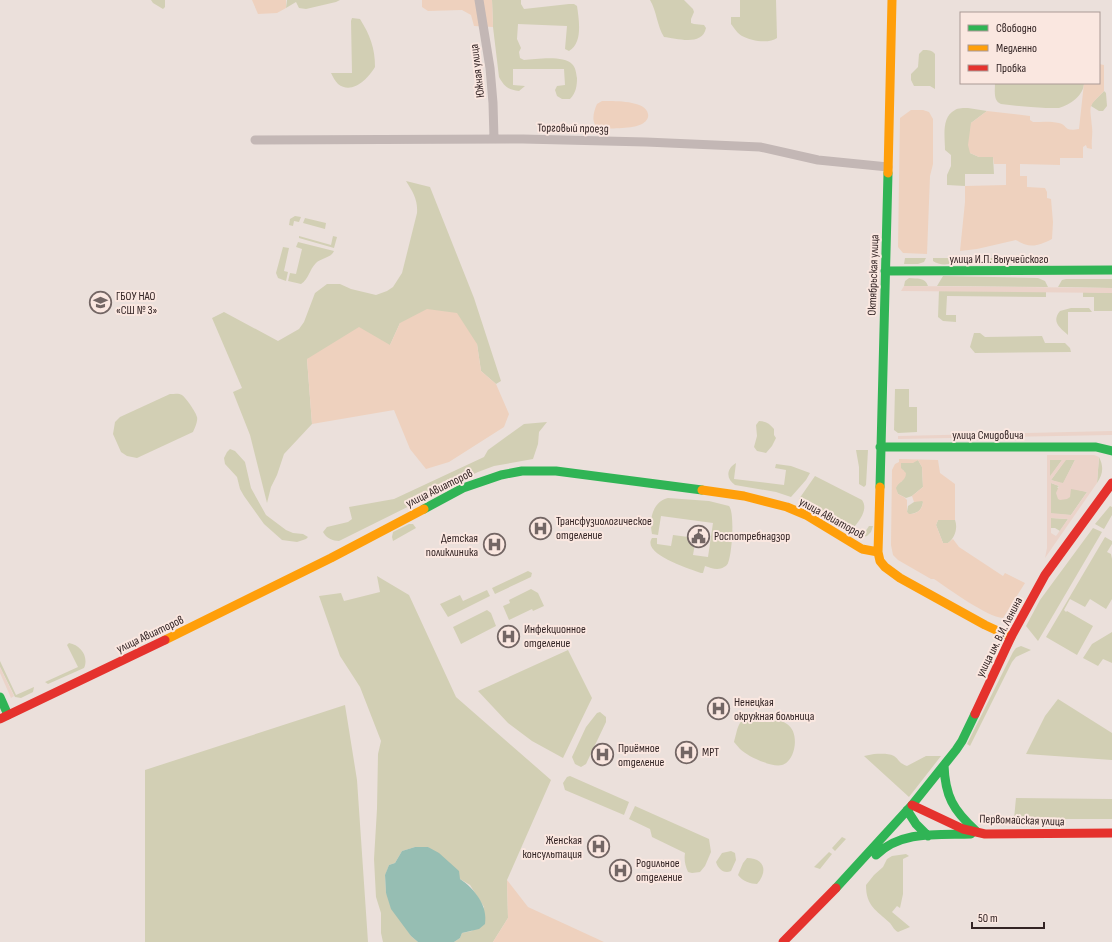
<svg xmlns="http://www.w3.org/2000/svg" width="1112" height="942" viewBox="0 0 1112 942" font-family="'Sofia Sans Condensed',sans-serif">
  <rect width="100%" height="100%" fill="#ebe0db"/>
  <!-- green -->
  <path fill="#d2cfb4" d="M151,0h14v7l-2,2 -10,-6z
    M287,0h53l-4,2 -30,7 -7,-1 -3,-6 -10,6z
    M492,0h29v4l3,5 45,-5h5l3,2c2,14 6,37 -8,45l-4,-2 2,-23 -49,-2 -1,15 4,9 -2,4 1,6 4,2c12,-1 40,-5 48,4 4,4 4,9 5,14 0,8 -1,15 -7,21h-8l-5,-3 -2,-6 2,-4 8,-1 -1,-16h-51v16l12,1 -6,5c-11,-1 -15,-5 -20,-14l-6,-50z
    M650,0h34l9,9 1,3 -3,7v4l3,1 10,1 2,3c-4,19 -30,10 -42,9 -7,-11 -7,-25 -14,-37z
    M740,0h36l1,38c-8,6 -26,3 -35,-2 -4,-2 -8,-8 -11,-12v-7h9z
    M352,18l8,1c10,16 15,29 15,48 -7,12 -23,28 -37,17 -3,-3 -5,-7 -7,-11h21l-1,-52z
    M923,50c5,0 9,0 12,4v35l-5,-3h-16l-3,-6v-6l7,-7 1,-13z
    M995,83h89c0,12 -14,22 -25,25 -4,0 -9,0 -13,0 -15,-1 -30,-2 -45,-4 -8,-3 -6,-13 -6,-21z
    M1104,91l2,2 1,13 -4,5h-4l-8,-5 1,-3z
    M968,108l19,3 -16,12 -1,30 9,4h14l1,17h-29v12l-18,-1v-10l4,-9v-11l-6,-5c0,-13 -4,-33 10,-40 3,-2 9,-2 13,-2z
    M406,181l24,6 44,111 27,83 -5,3 -15,-13 -4,-27 -77,-21 -10,22 -83,14 5,65 -28,30 -7,21 -6,12 -4,16 -17,-68 -17,-43 9,-4 -30,-70 12,-6 54,29 21,-12 5,-7 11,-29 12,-9h13l11,5 25,6 11,-4 6,-4 9,-14 15,-60c1,-13 -4,-21 -11,-32z
    M295,216l6,1 -2,5 -5,-1 -1,5 -4,-1 1,-6z
    M305,218l21,5 -1,6 -22,-6z
    M299,236l32,9 2,-9 4,1 -3,11 -35,-10z
    M298,242l36,9c-3,7 -13,7 -18,12 -7,7 -7,16 -15,21l-13,-3 2,-8 6,1 6,-25 -6,-2z
    M283,247l6,1 -5,23 4,1 -2,9 -8,-3 -2,-5z
    M905,258h21l-2,4 -6,2h-14z
    M933,258h24c-4,8 -17,8 -24,3z
    M967,258h65l-2,5h-56l-4,-2z
    M943,276l95,2 7,3 3,6 -111,-1z
    M909,278c8,1 16,-1 19,8h-24l1,-5z
    M1066,279h46v9l-54,-1 4,-7z
    M939,290l107,1v6l-99,-1 -1,19h10v7l-13,-1 -5,-4z
    M1083,292l29,1v18h-18v-14h-11z
    M1071,308h18l3,4h-24v23c-8,-7 -17,-13 -8,-24z
    M974,333h6l5,4 57,-1 3,7h20l5,5 1,4 -96,1 -5,-6z
    M895,389h14v18h8v25l-19,1 -4,-3z
    M170,394c4,0 9,-1 12,1 4,3 14,17 15,22 1,4 -2,11 -4,15l-56,26 -10,-2 -6,-4 -8,-18 2,-12 5,-5z
    M759,421c7,0 11,3 15,8v6l2,3 -4,8 -6,7 -9,-2 -3,-4 3,-11 -1,-11z
    M547,422l-8,10 -1,12 -5,15 -39,7 -16,6 -139,69c-6,0 -13,-3 -16,-9l4,-5 21,-5 4,-3 -3,-12 45,-8 90,-42 4,-7 36,-26z
    M230,449l5,2 10,11 6,26 15,27 20,15 7,3 10,1 5,3 -2,2 -9,3 -15,-2 -18,-16 -20,-28 -4,-7 -3,-12 -12,-13 -1,-6 3,-6z
    M856,450h12l-2,35 -2,2 -5,-3v-17z
    M1099,457c5,10 4,17 -2,26z
    M1066,459l9,1 -12,24 -12,-4z
    M918,460l4,7 1,20 -11,9 -6,2 -8,-4 -3,-6 4,-5 3,-2 2,-10 -3,-2v-6h6z
    M1050,460h12l-12,17z
    M736,463l-2,16 50,6 2,-15 -11,-2 1,-4 15,2 19,7 -4,7 -15,17 -15,-5 -41,-7c-9,-6 -9,-16 1,-22z
    M815,476l47,24c6,8 -1,19 -7,26h-4l-52,-27z
    M1051,483l8,3 -2,2h14l16,4 -16,23 -20,-1z
    M668,498l41,3 20,5c6,7 3,48 -1,57 0,1 -3,4 -4,4 -6,4 -13,1 -19,-1l-2,7h-2c-11,-4 -60,-19 -49,-35h5v6l14,2 2,-11 23,3 -3,17 15,2 5,-34 -52,-7 -3,19 -6,-1c-3,-14 0,-32 16,-36z
    M919,500l4,1v1c-1,8 -6,12 -15,12l-1,-2 1,-6 6,-4z
    M1110,506l2,1v8l-8,14 -9,-5z
    M1051,518l17,1 -8,12 -5,-3h-4z
    M938,520h17c3,8 0,18 -7,23h-5l-7,-18z
    M409,524h4l3,4 -23,13 -1,-4 1,-5z
    M869,526h4l-2,6 -4,4 -9,2 -7,-3 2,-3 5,2 7,-2z
    M1093,528l9,4 -64,109 -12,-15 14,-26z
    M1105,537l7,4v3l-5,8 4,2 1,5v40l-6,10 -16,-10 -5,8 -15,-8 -6,11 2,2 1,-1 26,15 -16,29 -31,-18z
    M528,571l4,2 -1,4 -36,17 -3,-6z
    M377,576l32,19 47,102 95,83 -44,100 1,38 -15,24h-39l6,-4 2,-5 10,-2 12,-24 -14,-22 -10,-6 -32,-32h-13l-13,4 -7,12 -6,2 -4,11 1,17 25,43 7,6h-35l-2,-9v-20l-5,-16 -2,-38 3,-50 1,-55 3,-13 -21,-54 -20,-31 -21,-60 22,-3 3,8 36,-9z
    M531,589l7,4 6,13 -11,5 -1,-2 -23,11 -6,-14 7,-3 -1,-3z
    M487,590l3,6 -42,21 -8,-13 20,-9 3,6z
    M487,610l4,3 5,13 -35,18 -8,-17z
    M1112,632v31l-9,-4 -5,7 -15,-8 9,-14z
    M69,643c12,2 20,14 15,25l-36,16 -3,-2 33,-15 -11,-22z
    M1021,646l10,4 -15,7 -4,5 -42,84 -3,-2 46,-92 3,-4z
    M568,650l24,48 -29,60 -31,-17 -24,-18 -30,-32z
    M0,661l16,34 18,-8 -1,5 -12,6 -6,-1 -15,-30z
    M1058,699l54,34v27l-86,-6 19,-38z
    M345,705l12,75 11,162h-223v-172z
    M600,712l6,5v5l-20,42 -5,3 -6,-3 -3,-7 14,-30 11,-14z
    M752,716c10,1 26,2 35,8 13,8 9,37 -5,41 -10,3 -35,-9 -42,-16 -2,-2 -4,-5 -6,-7 4,-13 3,-23 18,-26z
    M874,754c6,0 14,-1 20,2 6,4 3,6 13,10l19,-10h15l-32,41 -45,-41z
    M570,776l59,26 -5,13 -59,-25 -2,-7 4,-6z
    M1016,798l96,1v20h-98z
    M635,806l74,33 2,13 -6,14 -5,6 -8,1 -4,-1c-3,-7 -4,-12 -3,-19l-33,-16 -2,-8 -21,-10z
    M842,837l4,2 -11,12 -3,-3z
    M731,851l4,2 1,7 -5,11c-7,3 -13,-2 -15,-9l6,-9z
    M829,852l3,2 -12,15 -6,-2z
    M906,854l3,2 -6,3v35l-3,14 -3,-2 -5,6 18,15 -12,5c-4,-2 -5,-5 -8,-9 -14,-13 -24,-17 -24,-38l8,-10 9,-8 4,-8 5,-3z
    M747,858c18,0 21,14 10,26 -6,0 -15,-3 -19,-9l5,-12z"/>
  <!-- sand -->
  <path fill="#eed1be" fill-rule="evenodd" d="M252,0h34v8l-9,5 -19,1z
    M422,0h70l1,27 -19,-1 -3,-11 -9,-5 -34,1 -6,-4z
    M1099,64l5,1v26c-17,17 -14,13 -12,36 1,7 -1,14 0,22l-5,-1 -1,-3 -3,2v11h-23v7l-40,-1v12h7v11l18,1 2,4v6l4,1 2,23 -1,17c-14,7 -22,10 -36,1l-39,9 -17,2 5,-49v-16l41,-1v-21h-12l-1,-7h-14l-9,-4 -2,-8 3,-22 16,-12 43,5v4l3,2c8,0 17,-1 26,1 9,2 4,9 20,6l5,-46h15z
    M602,101c11,0 44,-1 46,13 1,4 -2,8 -6,10 -9,5 -30,4 -41,5 -11,-4 -8,-16 -4,-25z
    M911,110h12l6,2 4,7v45l-3,12 -3,78 -24,-1 -5,-6 2,-129z
    M427,309l30,4 20,31 4,27 15,13 13,30 -5,13 -55,35 -23,7 -16,-20 -16,-39 -82,14 -5,-65 52,-32 31,18 10,-22z
    M899,459l39,1 2,13 15,11v36h-17l-2,5 7,18h5l5,-4 6,8 44,29 2,-3 20,10 -22,35c-16,-1 -54,-29 -69,-39h-3l-33,-19 -5,-5 -2,-10 1,-75 3,-6 4,-2zM918,460l4,7 1,20 -11,9 2,6 8,-1 1,1c-1,8 -6,12 -14,12l-2,-2v-12l-3,-3 -6,-3 -2,-6c2,-6 10,-7 10,-15l-5,-5v-5h12z
    M507,880l21,27 76,35h-111l15,-24z"/>
  <!-- plaza -->
  <path fill="#ebd3c9" fill-rule="evenodd" d="M904,286l208,2v5l-211,-2z
    M1112,431v4l-214,4v-3z
    M1047,455h47l5,2 -2,26 -52,75 2,-10zM1050,460h12l-12,16zM1066,460h9l-12,23 -12,-3zM1051,483l8,3 -3,7 2,6 2,1 7,-1 3,-2 1,-8 16,3 -16,23 -20,-2zM1051,518l17,1 -12,17 -5,-3z
    M0,667l14,29 -3,2 -11,-25z"/>
  <!-- water -->
  <path fill="#96beb3" d="M415,847h13l11,6 20,18 1,8c15,10 28,27 25,45l-6,5 -17,4 -2,5 -6,4h-36l-7,-6 -20,-27 -5,-16 -1,-18 4,-10 6,-2 7,-12z"/>
  <g fill="none" stroke-linecap="round" stroke-linejoin="round">
    <!-- street -->
    <path stroke="#c3b7b5" stroke-width="9" d="M479,0l11,68 3,35 1,36
      M255,140l268,-1 123,3 114,5 58,13 70,7"/>
    <!-- fast -->
    <path stroke="#30b455" stroke-width="9" d="M885,271l227,-1
      M880,447h216l16,4
      M880,487l8,-314
      M424,509l39,-21 38,-13 21,-4h34l146,19
      M0,697l8,18
      M944,765c1,31 9,45 32,66
      M907,810l9,14 12,12
      M876,855c25,-25 63,-20 95,-21
      M836,888l76,-83 44,-55 6,-9 13,-27"/>
    <!-- slow -->
    <path stroke="#ff9f0a" stroke-width="9" d="M888,173l4,-173
      M880,487l-2,65 2,9 5,6 15,11 85,47 26,12
      M702,490l42,6 43,11 19,8 56,34 16,3
      M165,640l166,-82 93,-49"/>
    <!-- jam -->
    <path stroke="#e5322d" stroke-width="9" d="M975,714l36,-77 34,-62 67,-92
      M0,719l165,-79
      M912,805l51,24 22,5 127,-1
      M783,942l53,-54"/>
  </g>
  <!-- icons -->
  <defs>
    <symbol id="school-ring" viewBox="-11 -11 22 22"><circle r="9.5" fill="#fae7e0" stroke="#736664" stroke-width="1.5"/><path d="M0-5L7-2L0 1L-7-2ZM-4 1L0 2.5L4 1V4Q0 6-4 4Z" fill="#736664"/></symbol>
    <symbol id="hospital-ring" viewBox="-11 -11 22 22"><circle r="9.5" fill="#fae7e0" stroke="#736664" stroke-width="1.5"/><path d="M-5-5h3v3.5h4V-5h3V5h-3V1.5h-4V5h-3Z" fill="#736664"/></symbol>
    <symbol id="civic-ring" viewBox="-11 -11 22 22"><circle r="9.5" fill="#fae7e0" stroke="#736664" stroke-width="1.5"/><path d="M-.6-6.5H3V-4.5H.6V-3L4-1V1h2V6H-6V1h2V-1L-.6-3ZM-1.2 2.5V6h2.4V2.5Z" fill="#736664"/></symbol>
  </defs>
  <g fill-rule="evenodd">
    <use href="#school-ring" x="88" y="290" width="25" height="25"/>
    <use href="#hospital-ring" x="528" y="516" width="25" height="25"/>
    <use href="#civic-ring" x="686" y="524" width="25" height="25"/>
    <use href="#hospital-ring" x="482" y="532" width="25" height="25"/>
    <use href="#hospital-ring" x="496" y="624" width="25" height="25"/>
    <use href="#hospital-ring" x="706" y="696" width="25" height="25"/>
    <use href="#hospital-ring" x="674" y="740" width="25" height="25"/>
    <use href="#hospital-ring" x="590" y="742" width="25" height="25"/>
    <use href="#hospital-ring" x="586" y="834" width="25" height="25"/>
    <use href="#hospital-ring" x="608" y="858" width="25" height="25"/>
  </g>
  <g text-anchor="middle" stroke-width="4" stroke-linejoin="round" paint-order="stroke">
    <!-- street labels -->
    <g font-size="12" fill="#332424" stroke="#fae7e0">
      <text transform="translate(477 71) rotate(-97)" y="4">Южная улица</text>
      <text transform="translate(573 128) rotate(1)" y="4">Торговый проезд</text>
      <text x="999" y="263">улица И.П. Выучейского</text>
      <text transform="translate(873 275) rotate(-88)" y="4">Октябрьская улица</text>
      <text x="988" y="439">улица Смидовича</text>
      <text transform="translate(439 488) rotate(-26)" y="4">улица Авиаторов</text>
      <text transform="translate(832 518) rotate(29)" y="4">улица Авиаторов</text>
      <text transform="translate(150 634) rotate(-25)" y="4">улица Авиаторов</text>
      <text transform="translate(999 637) rotate(-63)" y="4">улица им. В.И. Ленина</text>
      <text transform="translate(1022 820) rotate(2)" y="4">Первомайская улица</text>
    </g>
    <!-- poi labels -->
    <g font-size="12" fill="#332424" stroke="#fae7e0" text-anchor="start">
      <text x="116" y="300">ГБОУ НАО<tspan x="116" dy="14">«СШ № 3»</tspan></text>
      <text x="556" y="525">Трансфузиологическое<tspan x="556" dy="14">отделение</tspan></text>
      <text x="714" y="540">Роспотребнадзор</text>
      <text x="478" y="542" text-anchor="end">Детская<tspan x="478" dy="14">поликлиника</tspan></text>
      <text x="524" y="633">Инфекционное<tspan x="524" dy="14">отделение</tspan></text>
      <text x="734" y="706">Ненецкая<tspan x="734" dy="14">окружная больница</tspan></text>
      <text x="618" y="752">Приёмное<tspan x="618" dy="14">отделение</tspan></text>
      <text x="702" y="756">МРТ</text>
      <text x="582" y="844" text-anchor="end">Женская<tspan x="582" dy="14">консультация</tspan></text>
      <text x="636" y="867">Родильное<tspan x="636" dy="14">отделение</tspan></text>
    </g>
  </g>
  <!-- legend -->
  <rect x="960" y="12" width="140" height="72" fill="#fae7e0" stroke="#aa9995"/>
  <rect x="968" y="25" width="20" height="6" fill="#30b455" stroke="#aa9995"/>
  <text x="996" y="32" font-size="12" fill="#332424">Свободно</text>
  <rect x="968" y="45" width="20" height="6" fill="#ff9f0a" stroke="#aa9995"/>
  <text x="996" y="52" font-size="12" fill="#332424">Медленно</text>
  <rect x="968" y="65" width="20" height="6" fill="#e5322d" stroke="#aa9995"/>
  <text x="996" y="72" font-size="12" fill="#332424">Пробка</text>
  <!-- scale -->
  <path d="M972 922v6h72v-6" fill="none" stroke="#332424" stroke-width="2"/>
  <text x="978" y="922" font-size="12" fill="#332424" stroke="#fae7e0" stroke-width="3" paint-order="stroke">50 m</text>
</svg>
